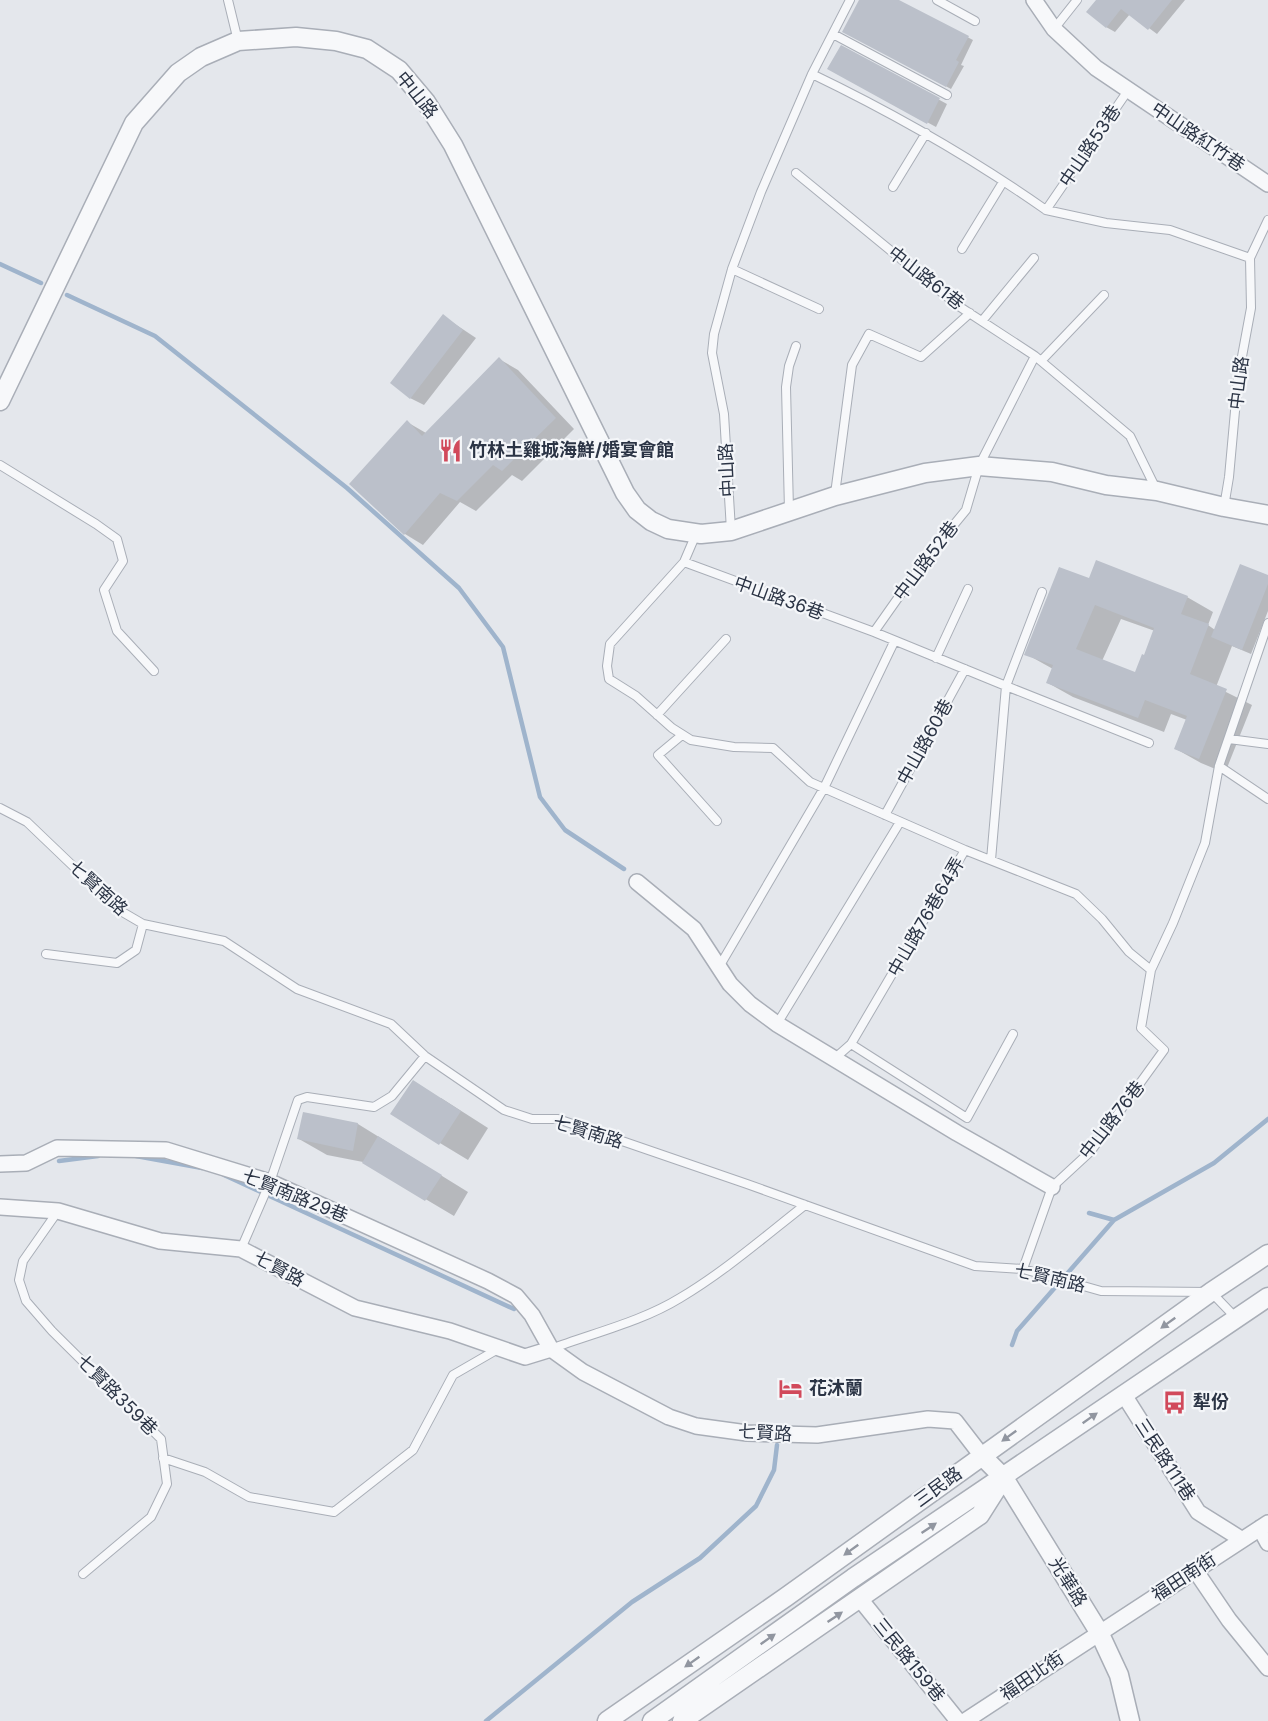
<svg xmlns="http://www.w3.org/2000/svg" width="1268" height="1721" viewBox="0 0 1268 1721" font-family="Inter,'Noto Sans TC',sans-serif">
  <rect width="100%" height="100%" fill="#e4e7ec"/>
  <!-- shadow -->
  <path fill="#0003" fill-rule="evenodd" d="M861,0h35l77,40 -12,25 3,1 -13,23 -107,-58z
    M1097,0h88l-28,34 -27,-20 -15,18 -9,-5z
    M841,47l106,57 -11,23 -107,-58z
    M443,316l33,22 -52,67 -14,-7z
    M499,359l19,11 56,59 -52,52 -10,-6 -36,36 -16,-9 -37,43 -18,-11 2,-112 19,11z
    M1268,577v34l-17,43 -19,-8 -16,41 36,18 -27,68 -24,-10 -25,-14 11,-29 -16,-6 -7,18 -91,-35 -25,-14 5,-14 -27,-15 64,-74 97,17 26,15 -5,13 7,5zM1121,619l34,12 -10,26 -9,17 -34,-13z
    M441,1098l47,30 -20,32 -76,-46z
    M304,1113l54,11 110,68 -14,24 -91,-54 -36,-7 -28,-16z"/>
  <g fill="none" stroke-linecap="round" stroke-linejoin="round">
    <!-- stream -->
    <path stroke="#9fb4cc" stroke-width="4.5" d="M0,264l41,19
      M67,295l88,41 192,152 112,100 44,59 37,150 25,33 59,39
      M136,1156l66,12
      M59,1161l39,-5
      M224,1175l290,134
      M1089,1213l25,7 100,-57 54,-44
      M1012,1345l5,-14 97,-111
      M486,1721l146,-119 68,-44 56,-52 18,-36 3,-25"/>
  </g>
  <!-- building -->
  <path fill="#bbc0ca" fill-rule="evenodd" d="M859,0h40l70,36 -13,24 3,2 -13,25 -104,-55z
    M1096,0h76l-24,30 -27,-21 -15,19 -20,-16z
    M841,45l99,53 -13,26 -100,-55z
    M443,314l20,16 -53,69 -20,-16z
    M499,357l57,61 -54,53 -9,-6 -36,36 -17,-8 -36,42 -55,-51 58,-64 15,16z
    M1096,560l92,36 -7,18 28,10 -19,50 37,15 -28,70 -25,-10 13,-33 -42,-16 -7,18 -92,-35 7,-18 -29,-10 35,-88 30,11zM1095,605l59,23 -10,27 -2,-1 -7,18 -59,-23z
    M1240,564l28,11v9l-26,66 -31,-13z
    M413,1080l48,31 -22,34 -49,-31z
    M303,1112l55,11 -5,28 -56,-12z
    M378,1136l64,39 -17,26 -63,-38z"/>
  <g fill="none" stroke-linecap="round" stroke-linejoin="round">
    <defs>
      <path id="service" d="M228,0l10,41
        M937,0l38,21
        M1054,29l23,-29
        M833,34l114,61
        M812,74c81,39 160,84 234,136l83,-121
        M796,173l161,132 78,51 95,80 26,53
        M893,187l33,-54
        M1046,210l60,13 64,7 80,28
        M962,249l41,-67
        M732,269l87,40
        M982,321l52,-63
        M1041,361l63,-66
        M0,465l96,59 21,15 6,22 -19,29 13,41 37,40
        M835,494l17,-129 17,-31 52,23 49,-44
        M1224,507l5,-30 9,-99 13,-70 -1,-50 18,-38
        M789,510l-3,-123 3,-21 7,-20
        M731,530l-7,-116 -12,-61 2,-19 18,-65 29,-77 51,-118 38,-74
        M684,562l12,-28
        M1042,592l-36,94 -132,-54 -190,-70 -74,82 -3,22 2,13 27,17 36,32 19,12 43,7 39,1 37,34 155,68 111,44 26,25 27,33 22,18 22,-47 32,-80 14,-77 49,-143
        M874,632l50,-71 42,-51 13,-44 56,-110
        M936,658l32,-69
        M657,715l69,-76
        M682,735l-24,20 59,66
        M1229,739l39,5
        M1219,766l49,33
        M0,808l27,14 92,88 24,14 81,17 73,48 94,35 34,32 79,54 28,9h26l189,65 228,82 48,3 78,22 110,1 25,26
        M885,815l80,-146
        M991,860l15,-174 143,57
        M46,954l71,9 19,-13 7,-26
        M719,967l105,-179 70,-146
        M777,1024l123,-202
        M851,1044l116,74 46,-84
        M834,1059l17,-15 114,-194
        M58,1211l-35,50 -4,19 7,21 26,30 109,108 6,45 -16,33 -68,57
        M241,1249l29,-67 28,-82 9,-3 67,10 18,-11 33,-40
        M1023,1269l29,-82 39,-36 73,-101 -23,-22 10,-58
        M551,1349c42,-16 90,-27 129,-51 44,-26 84,-61 125,-93
        M163,1458l42,14 44,25 85,15 79,-62 40,-75 45,-26"/>
      <path id="minor" d="M1034,0l20,29 42,39 172,116
        M637,882l57,47 36,55 20,20 27,20 180,109 95,54
        M0,1164l26,-1 31,-15 109,2 104,32 218,99 28,15 16,19 19,34 32,23 86,45 27,9 51,7 70,2 111,-16 27,2 27,35
        M0,1207l58,4 102,30 81,8 114,59 95,23 75,26 26,-8
        M1124,1395l74,117 43,27
        M1260,1528l8,15
        M1195,1570l34,50 39,48
        M860,1599l98,122
        M965,1721l303,-198"/>
      <path id="tertiary" d="M0,401l134,-278 44,-50 23,-16 37,-16 58,-4 40,4 31,8 32,21 27,32 27,43 172,348 12,17 14,11 17,8 33,5 30,-3 104,-35 90,-23 54,-7 73,6 54,13 51,6 67,16 44,8
        M982,1456l22,22 95,154 20,43 11,46
        M607,1721l179,-124 425,-305 57,-38
        M652,1721l201,-143 415,-281
        M682,1721l298,-206 19,-30"/>
    </defs>
    <!-- service casing -->
    <use href="#service" stroke="#a9aeb7" stroke-width="10"/>
    <!-- minor casing -->
    <use href="#minor" stroke="#a9aeb7" stroke-width="18"/>
    <!-- tertiary casing -->
    <use href="#tertiary" stroke="#a9aeb7" stroke-width="21"/>
    <!-- service -->
    <use href="#service" stroke="#f7f8fa" stroke-width="8"/>
    <!-- minor -->
    <use href="#minor" stroke="#f7f8fa" stroke-width="15"/>
    <!-- tertiary -->
    <use href="#tertiary" stroke="#f7f8fa" stroke-width="18"/>
  </g>
  <!-- one-way arrows -->
  <defs><path id="oneway-solid" d="M-6-.8H1V-3.2L6.5 0L1 3.2V.8H-6Z" transform="scale(1.5)"/></defs>
  <g fill="#9196a0">
    <use href="#oneway-solid" transform="translate(1168 1323) rotate(144)"/>
    <use href="#oneway-solid" transform="translate(1090 1418) rotate(-35)"/>
    <use href="#oneway-solid" transform="translate(1009 1436) rotate(144)"/>
    <use href="#oneway-solid" transform="translate(929 1528) rotate(-34)"/>
    <use href="#oneway-solid" transform="translate(851 1550) rotate(144)"/>
    <use href="#oneway-solid" transform="translate(835 1617) rotate(-34)"/>
    <use href="#oneway-solid" transform="translate(768 1639) rotate(-35)"/>
    <use href="#oneway-solid" transform="translate(692 1662) rotate(145)"/>
  </g>
  <!-- icons -->
  <defs>
    <symbol id="restaurant-bare" viewBox="-9 -9 18 18"><path d="M-5-6h1v4h1v-4h1v4h1v-4h1v5L-1.5 .5V6h-2V.5L-5-1ZM5-6V6H3V1.5H1.5Q1.5-4 5-6Z" fill="#d1495b" stroke="#f4f6f9" stroke-width="2.5" paint-order="stroke"/></symbol>
    <symbol id="hotel-bare" viewBox="-9 -9 18 18"><path d="M-6-4.5h1.5V1H6V5H4.5V3h-9V5H-6ZM-4 0a1.8 1.8 0 1 1 3.6 0ZM.5 0V-2.5h3Q6-2.5 6 0Z" fill="#d1495b" stroke="#f4f6f9" stroke-width="2.5" paint-order="stroke"/></symbol>
    <symbol id="bus-bare" viewBox="-9 -9 18 18"><path d="M-5-6H5V4H4V6H2V4H-2V6H-4V4H-5ZM-3.5-4V0h7V-4ZM-3.5 1.2v1.5H-2V1.2ZM2 1.2v1.5H3.5V1.2Z" fill="#d1495b" stroke="#f4f6f9" stroke-width="2.5" paint-order="stroke"/></symbol>
  </defs>
  <g fill-rule="evenodd">
    <use href="#restaurant-bare" x="434" y="434" width="33" height="33"/>
    <use href="#hotel-bare" x="774" y="1372" width="33" height="33"/>
    <use href="#bus-bare" x="1158" y="1386" width="33" height="33"/>
  </g>
  <g text-anchor="middle" stroke-width="4.5" stroke-linejoin="round" paint-order="stroke">
    <!-- street labels -->
    <g font-size="18" fill="#2b3445" stroke="#f4f6f9">
      <text transform="translate(417 95) rotate(51)" y="6">中山路</text>
      <text transform="translate(1198 137) rotate(34)" y="6">中山路紅竹巷</text>
      <text transform="translate(1090 146) rotate(-56)" y="6">中山路53巷</text>
      <text transform="translate(926 278) rotate(38)" y="6">中山路61巷</text>
      <text transform="translate(1239 383) rotate(-83)" y="6">中山路</text>
      <text transform="translate(727 470) rotate(-93)" y="6">中山路</text>
      <text transform="translate(926 561) rotate(-53)" y="6">中山路52巷</text>
      <text transform="translate(779 598) rotate(20)" y="6">中山路36巷</text>
      <text transform="translate(925 742) rotate(-61)" y="6">中山路60巷</text>
      <text transform="translate(98 888) rotate(42)" y="6">七賢南路</text>
      <text transform="translate(926 917) rotate(-60)" y="6">中山路76巷64弄</text>
      <text transform="translate(1112 1120) rotate(-52)" y="6">中山路76巷</text>
      <text transform="translate(588 1132) rotate(17)" y="6">七賢南路</text>
      <text transform="translate(295 1196) rotate(22)" y="6">七賢南路29巷</text>
      <text transform="translate(279 1269) rotate(28)" y="6">七賢路</text>
      <text transform="translate(1050 1278) rotate(13)" y="6">七賢南路</text>
      <text transform="translate(117 1395) rotate(45)" y="6">七賢路359巷</text>
      <text transform="translate(765 1433) rotate(3)" y="6">七賢路</text>
      <text transform="translate(1165 1460) rotate(57)" y="6">三民路111巷</text>
      <text transform="translate(938 1487) rotate(-36)" y="6">三民路</text>
      <text transform="translate(1184 1577) rotate(-33)" y="6">福田南街</text>
      <text transform="translate(1068 1582) rotate(58)" y="6">光華路</text>
      <text transform="translate(909 1660) rotate(51)" y="6">三民路159巷</text>
      <text transform="translate(1032 1676) rotate(-34)" y="6">福田北街</text>
    </g>
    <!-- poi labels -->
    <g font-size="18" font-weight="bold" fill="#2b3445" stroke="#f4f6f9" text-anchor="start">
      <text x="469" y="456">竹林土雞城海鮮/婚宴會館</text>
      <text x="809" y="1394">花沐蘭</text>
      <text x="1193" y="1408">犁份</text>
    </g>
  </g>
</svg>
